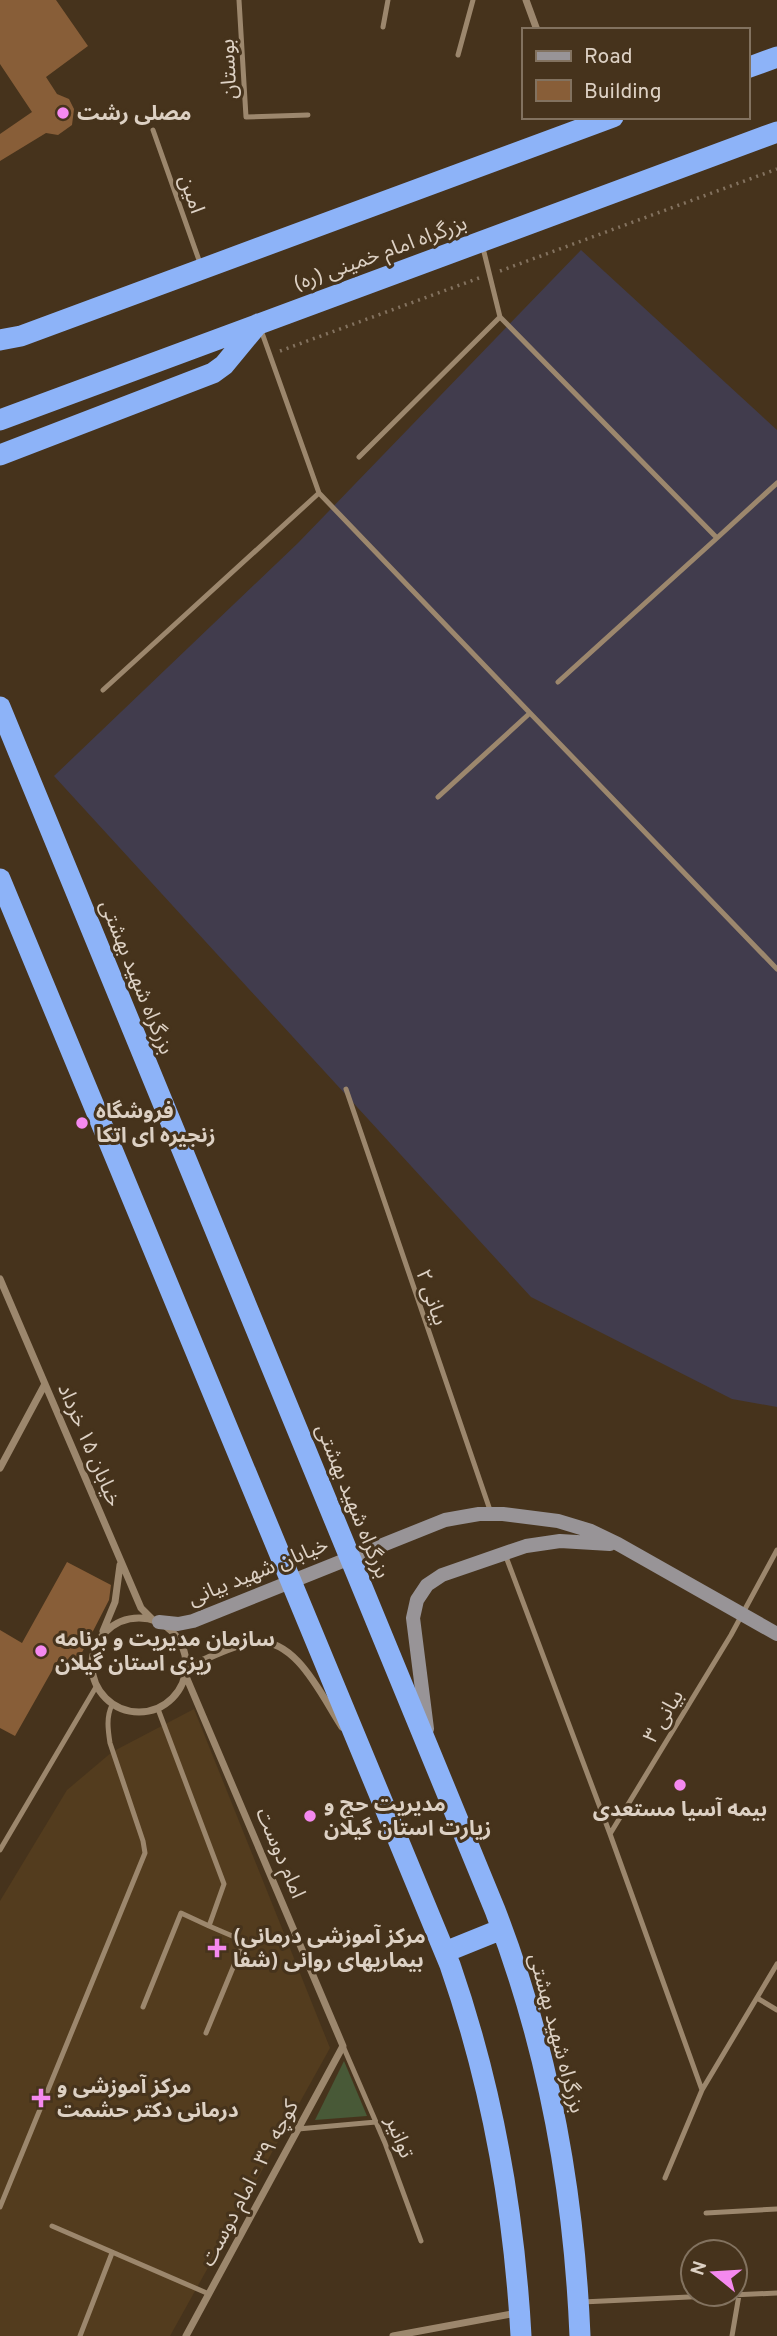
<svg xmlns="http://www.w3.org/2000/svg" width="777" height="2336" viewBox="0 0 777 2336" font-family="Overpass,'Noto Sans Arabic',sans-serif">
  <rect width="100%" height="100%" fill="#46331c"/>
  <!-- industrial -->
  <path fill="#413c4d" d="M581,250l196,180v977l-45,-8 -201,-102 -477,-521 244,-233z"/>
  <!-- built -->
  <path fill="#533c1e" d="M194,1709l136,339 -160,288h-170v-435l67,-111 45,-38z"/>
  <!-- green -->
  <path fill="#485937" d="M344,2061l23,55 -52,4z"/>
  <!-- building -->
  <path fill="#885e38" d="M0,0h56l32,46 -42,31 11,17 12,5 5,10 -2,16 -14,10 -12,-2 -46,28v-27l32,-22 -32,-48z
    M67,1562l44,23 -2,15 -36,70 -15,-10 -43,76 -15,-8v-98l22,13z"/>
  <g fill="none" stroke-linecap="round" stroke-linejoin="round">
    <!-- path -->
    <path stroke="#83725f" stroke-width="3.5" stroke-dasharray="2 5" stroke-linecap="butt" d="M500,271l277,-102
      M280,351l199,-73"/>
    <!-- lane -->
    <path stroke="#9c876d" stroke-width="5" d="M239,0l7,117 62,-2
      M383,27l5,-27
      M458,55l15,-55
      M153,130l47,133
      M500,317l217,221 -159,144
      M359,457l141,-140 -17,-69
      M319,493l211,220 -92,84
      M717,538l60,-55
      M103,690l216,-197 -58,-163
      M530,713l247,256
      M346,1089l145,424
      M505,1554l105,280 92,256
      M158,1709l66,175 -15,42 35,15 -38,92
      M610,1834l121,-199 46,-85
      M0,1850l96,-163
      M757,1998l20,12
      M143,2007l38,-94 28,13
      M343,2046l42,97 36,98
      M298,2129l78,-7
      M665,2178l37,-88 75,-126
      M0,2207l145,-354 -2,-12 -33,-98c-2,-13 -4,-26 2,-38
      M706,2213l71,-4
      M52,2226l157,68
      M582,2302l195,-9
      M80,2336l32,-83
      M732,2336l7,-41"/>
    <!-- street -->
    <path stroke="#9c876d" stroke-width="7" d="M526,0l11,30
      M0,1279l141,329 12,12
      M0,1468l45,-84
      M92 1665a47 47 0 1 1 94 0a47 47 0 1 1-94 0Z
      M103,1631l12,-29 5,-37
      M186,1671l6,-6c19,-8 41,-20 61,-23 43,-6 69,55 89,85
      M185,1674l158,372 -157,290
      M393,2336l124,-23"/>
    <!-- secondary -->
    <path stroke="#989497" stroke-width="14" d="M159,1622l19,2 15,-3 252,-101 34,-6h24l55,7 33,10 27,13 159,90
      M427,1729l-14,-111 4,-18 10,-15 15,-10 84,-29 34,-5 50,3"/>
    <!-- highway -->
    <path stroke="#8db3f8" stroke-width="21" d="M747,68l30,-11
      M0,340l21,-4 592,-219
      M0,420l777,-288
      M0,455l213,-82 11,-8 34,-41
      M0,707l495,1203c53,137 79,280 85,426
      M0,879l450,1086c42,121 64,244 71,371
      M445,1952l57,-23"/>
  </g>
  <!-- markers -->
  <g fill="#f589ef" stroke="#46331c" stroke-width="2.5">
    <circle cx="63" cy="113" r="7"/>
    <circle cx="82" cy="1123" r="7"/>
    <circle cx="41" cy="1651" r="7"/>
    <circle cx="680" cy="1785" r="7"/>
    <circle cx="310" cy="1816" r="7"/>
    <path d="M213.5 1937.5h7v7h7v7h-7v7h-7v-7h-7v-7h7z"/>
    <path d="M37.5 2087.5h7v7h7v7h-7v7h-7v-7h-7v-7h7z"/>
  </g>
  <g text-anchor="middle" stroke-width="6" stroke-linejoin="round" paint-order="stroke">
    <!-- street labels -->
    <g font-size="21" fill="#ddd1c4" stroke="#46331c">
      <text transform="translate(228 69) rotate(-93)" y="7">بوستان</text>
      <text transform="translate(192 194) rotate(71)" y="7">امین</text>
      <text transform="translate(380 253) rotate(-20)" y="7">بزرگراه امام خمینی (ره)</text>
      <text transform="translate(137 977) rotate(68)" y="7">بزرگراه شهید بهشتی</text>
      <text transform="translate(432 1297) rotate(71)" y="7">بیانی ۲</text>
      <text transform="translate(90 1445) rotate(67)" y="7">خیابان ۱۵ خرداد</text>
      <text transform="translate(353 1501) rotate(68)" y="7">بزرگراه شهید بهشتی</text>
      <text transform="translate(258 1571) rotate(-22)" y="7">خیابان شهید بیانی</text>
      <text transform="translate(663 1716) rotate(-59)" y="7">بیانی ۳</text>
      <text transform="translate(281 1853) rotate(67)" y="7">امام دوست</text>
      <text transform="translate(557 2033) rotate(75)" y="7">بزرگراه شهید بهشتی</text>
      <text transform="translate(400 2137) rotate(68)" y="7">توانیر</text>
      <text transform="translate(249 2183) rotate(-62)" y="7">کوچه ۳۹ - امام دوست</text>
    </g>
    <!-- poi labels -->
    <g font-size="21" font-weight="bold" fill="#ddd1c4" stroke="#46331c" text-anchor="start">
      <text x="77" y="120">مصلی رشت</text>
      <text x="96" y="1118">فروشگاه<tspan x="96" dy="24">زنجیره ای اتکا</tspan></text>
      <text x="55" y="1646">سازمان مدیریت و برنامه<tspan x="55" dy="24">ریزی استان گیلان</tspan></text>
      <text x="324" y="1811">مدیریت حج و<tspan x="324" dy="24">زیارت استان گیلان</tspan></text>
      <text x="680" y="1816" text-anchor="middle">بیمه آسیا مستعدی</text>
      <text x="233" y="1943">(مرکز آموزشی درمانی<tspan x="233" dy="24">بیماریهای روانی (شفا</tspan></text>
      <text x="57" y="2093">مرکز آموزشی و<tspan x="57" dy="24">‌درمانی دکتر حشمت</tspan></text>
    </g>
  </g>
  <!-- legend -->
  <rect x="522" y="28" width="228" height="91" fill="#46331c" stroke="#82725f" stroke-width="2"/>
  <rect x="536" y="51" width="35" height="10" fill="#989497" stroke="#82725f" stroke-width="2"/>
  <text x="584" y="63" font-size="21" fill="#ddd1c4">Road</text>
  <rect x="536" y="80" width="35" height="21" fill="#885e38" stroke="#82725f" stroke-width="2"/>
  <text x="584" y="98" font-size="21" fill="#ddd1c4">Building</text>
  <!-- north arrow -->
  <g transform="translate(714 2273) rotate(288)"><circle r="33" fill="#46331c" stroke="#82725f" stroke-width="2"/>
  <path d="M0-5L12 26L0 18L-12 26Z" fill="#f589ef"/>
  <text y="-10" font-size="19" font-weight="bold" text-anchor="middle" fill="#ddd1c4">N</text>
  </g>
</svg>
